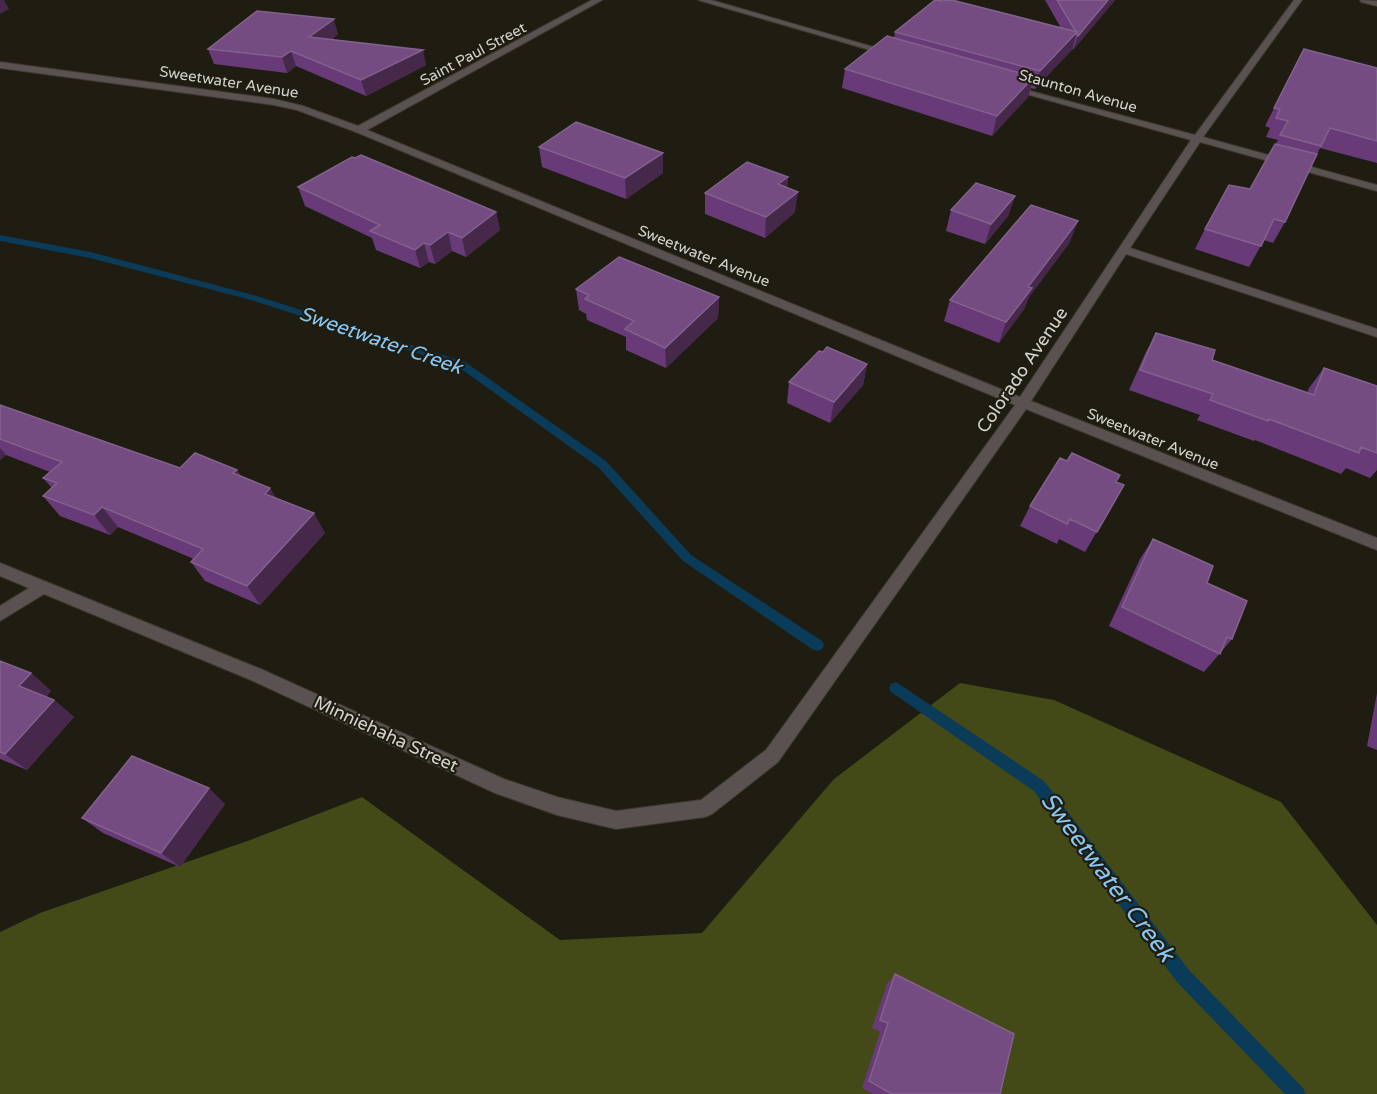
<svg xmlns="http://www.w3.org/2000/svg" width="1377" height="1094" viewBox="0 0 1377 1094" font-family="'Varela Round',sans-serif">
  <rect width="100%" height="100%" fill="#1f1d11"/>
  <!-- forest -->
  <path fill="#444918" d="M960,683l94,17 227,102 96,123v169h-1377v-162l40,-19 213,-74 109,-42 198,143 142,-7 132,-154z"/>
  <g fill="none" stroke-linecap="round" stroke-linejoin="round">
    <!-- stream -->
    <path fill="#0a3b58" fill-rule="evenodd" d="M0,235l91,17 166,44 208,66 141,99 85,94 131,86 2,4 -2,4 -5,2 -5,-2 -129,-88 -85,-94 -141,-101 -206,-66 -161,-42 -90,-17z
      M896,682l148,99 145,189 114,118 3,6h-21l-108,-112 -143,-191 -143,-99 -2,-4 2,-4z"/>
    <defs>
      <path id="minor" d="M592,0h10l-235,130 653,267 171,-257 -183,-51v-4l187,50 99,-135h8l-99,137 174,48v6l-177,-49 -70,106 247,81v8l-251,-83 -95,147 346,137v12l-351,-141 -248,353 -66,52 -7,3 -89,12 -59,-14 -62,-22 -244,-113 -207,-86 -44,27v-15l29,-18 -29,-12v-13l263,107 241,109 53,18 59,14 85,-11 65,-50 249,-345 -659,-273 -59,-22 -23,-5 -274,-37v-6l274,37 29,7 55,20z
        M698,0h13l183,53 -7,2z
        M1360,0l17,1v5l-16,-4z"/>
    </defs>
    <!-- minor casing -->
    <use href="#minor" stroke="#3c3a2f" stroke-width="2"/>
    <!-- minor -->
    <use href="#minor" fill="#595251" fill-rule="evenodd"/>
  </g>
  <!-- wall -->
  <path fill="#683b78" d="M1045,0h70l-42,50 -1,-2 -37,41 -4,-1 -3,9 -36,39 -150,-48 3,-19 49,-31 1,-6 166,-4z
    M338,34l-7,6 95,25 -60,31 -70,-30 -9,7 -73,-9 -6,-15z
    M1304,49l73,19v95l-57,-15 -35,74 -12,21 -9,-3 -15,27 -54,-18 10,-20 45,-40 28,-49 -12,-3 4,-9 -5,-2z
    M539,147l124,6v20l-37,26 -84,-32z
    M788,177l-1,11 8,24 -30,26 -60,-24v-21z
    M298,187l198,25 4,18 -34,27 -14,-6 -17,13 -6,-2 -9,6 -44,-18 -4,-12 -67,-32z
    M1015,196l-7,20 -23,28 -39,-13 5,-21z
    M1070,242l-41,55 -5,12 -25,34 -55,-22 6,-21z
    M576,289l143,8 -1,21 -52,50 -40,-18v-13l-39,-17 -1,-6 -7,-4z
    M1156,333l56,27 95,33 2,-5 15,-20 53,18v84l-7,8 -24,-10 -5,6 -86,-34 -1,1 -57,-21 3,-5 -71,-25 16,-36z
    M823,352l44,12 -4,21 -33,38 -43,-20 2,-21z
    M0,405l180,63 57,2 4,6 29,12 5,9 50,36 -65,72 -55,-24 -14,-19 3,-3 -76,-32 -8,8 -50,-19 -17,-20 9,-8 -9,-10 7,-6 -44,-17 -6,5z
    M1116,482l8,3 -39,67 -26,-13 -2,5 -37,-18 10,-20z
    M1153,539l54,44 25,56 -28,33 -95,-46 31,-67z
    M0,661l31,12 20,18 -5,6 8,3 20,17 -47,53 -27,-11z
    M1377,693v57l-10,-4z
    M225,804l-45,63 -77,-34 -21,-15z
    M895,974l105,120h-127l-11,-6 18,-56 -8,-4 15,-44z"/>
  <!-- shaded-wall -->
  <path fill="#46284b" d="M0,0h4l5,9 -9,5z
    M1108,0h7l-42,50 5,-14z
    M334,19l4,15 -24,18 -5,-15z
    M1077,32l-5,18 -37,39 5,-18z
    M423,50l3,15 -60,31 -5,-16z
    M291,51l5,15 -9,7 -5,-16z
    M1034,77l-6,20 -36,39 5,-20z
    M663,153v20l-37,26 -1,-21z
    M788,177l-2,20 -8,-13z
    M798,192l-3,20 -30,26 1,-21z
    M1015,196l-7,20 -23,28 6,-20z
    M496,212l4,18 -34,27 -4,-19z
    M1078,221l-8,21 -41,55 -5,12 -25,34 7,-21 22,-35z
    M448,232l4,19 -17,13 -5,-19z
    M424,243l5,19 -9,6 -5,-18z
    M719,297l-1,21 -52,50 -1,-20z
    M867,364l-4,21 -33,38 4,-21z
    M0,448l6,7 -6,5z
    M237,470l12,20 -16,-17z
    M270,488l11,21 -16,-15z
    M102,507l16,20 -8,8 -16,-20z
    M314,513l11,20 -65,72 -13,-19z
    M31,673l20,18 -11,12 -21,-17z
    M54,700l20,17 -47,53 -22,-16z
    M209,788l16,16 -45,63 -19,-14z"/>
  <!-- building -->
  <path fill="#744c81" stroke="#83618d" stroke-width="1.5" d="M935,0l8,1 9,-1 125,32 -37,39 -145,-39z
    M1057,0h51l-30,36 -2,-3 1,-1h-1z
    M257,11l77,8 -25,18 114,13 -62,30 -70,-29 -9,6 -74,-8z
    M887,36l147,41 -37,39 -152,-47z
    M1304,49l73,19v73l-47,-13 -9,18 -41,-11 8,-14 -12,-3 4,-9 -6,-1z
    M576,122l87,31 -38,25 -86,-31z
    M1275,144l42,10 -32,68 -11,-3 -13,27 -56,-17 24,-44 21,4z
    M361,155l135,57 -34,26 -14,-6 -18,13 -6,-2 -9,7 -45,-19 10,-6 -82,-38 54,-30 3,1z
    M747,162l41,15 -10,7 20,8 -32,25 -61,-24z
    M976,183l39,13 -24,28 -40,-14z
    M1031,205l47,16 -50,66 4,1 -26,34 -56,-22z
    M619,257l100,40 -54,51 -40,-19 9,-8 -49,-22 4,-4 -13,-6z
    M1156,333l59,17 -3,10 102,35 10,-27 53,18v67l-16,-6 -2,6 -90,-34 -1,2 -58,-21 3,-6 -73,-24z
    M827,347l40,17 -33,38 -45,-20 30,-31 4,1z
    M0,405l180,63 15,-15 42,17 -4,3 37,15 -5,6 49,19 -67,73 -56,-24 12,-13 -101,-42 -8,8 -51,-19 14,-13 -14,-5 19,-16 -62,-23z
    M1072,453l48,22 -4,7 8,3 -27,47 -27,-13 -3,5 -37,-18 30,-48 7,3z
    M1153,539l60,27 -6,17 40,18 -15,38 -5,-2 -7,17 -98,-47z
    M0,661l31,12 -12,13 35,14 -49,54 -5,-2z
    M132,756l77,32 -48,65 -79,-35z
    M895,974l119,60 -14,60h-108l-23,-13 19,-58 -8,-3z"/>
  <g text-anchor="middle" stroke-width="4.5" stroke-linejoin="round" paint-order="stroke">
    <!-- far-street labels -->
    <g font-size="15" fill="#d4d3cb" stroke="#1f1d11">
      <text transform="translate(473 54) rotate(-28)" y="5">Saint Paul Street</text>
      <text transform="translate(229 82) rotate(9)" y="5">Sweetwater Avenue</text>
      <text transform="translate(1078 91) rotate(16)" y="5">Staunton Avenue</text>
      <text transform="translate(704 256) rotate(22)" y="5">Sweetwater Avenue</text>
      <text transform="translate(1153 439) rotate(22)" y="5">Sweetwater Avenue</text>
    </g>
    <!-- street labels -->
    <g font-size="18" fill="#d4d3cb" stroke="#1f1d11">
      <text transform="translate(1022 370) rotate(-56)" y="6">Colorado Avenue</text>
      <text transform="translate(386 734) rotate(25)" y="6">Minniehaha Street</text>
    </g>
    <!-- water labels -->
    <g font-size="20" font-style="italic" fill="#8ac7f3" stroke="#1f1d11">
      <text transform="translate(381 340) rotate(19)" y="7">Sweetwater Creek</text>
    </g>
    <!-- near-water labels -->
    <g font-size="24" font-style="italic" fill="#8ac7f3" stroke="#1f1d11">
      <text transform="translate(1108 877) rotate(53)" y="8">Sweetwater Creek</text>
    </g>
  </g>
</svg>
